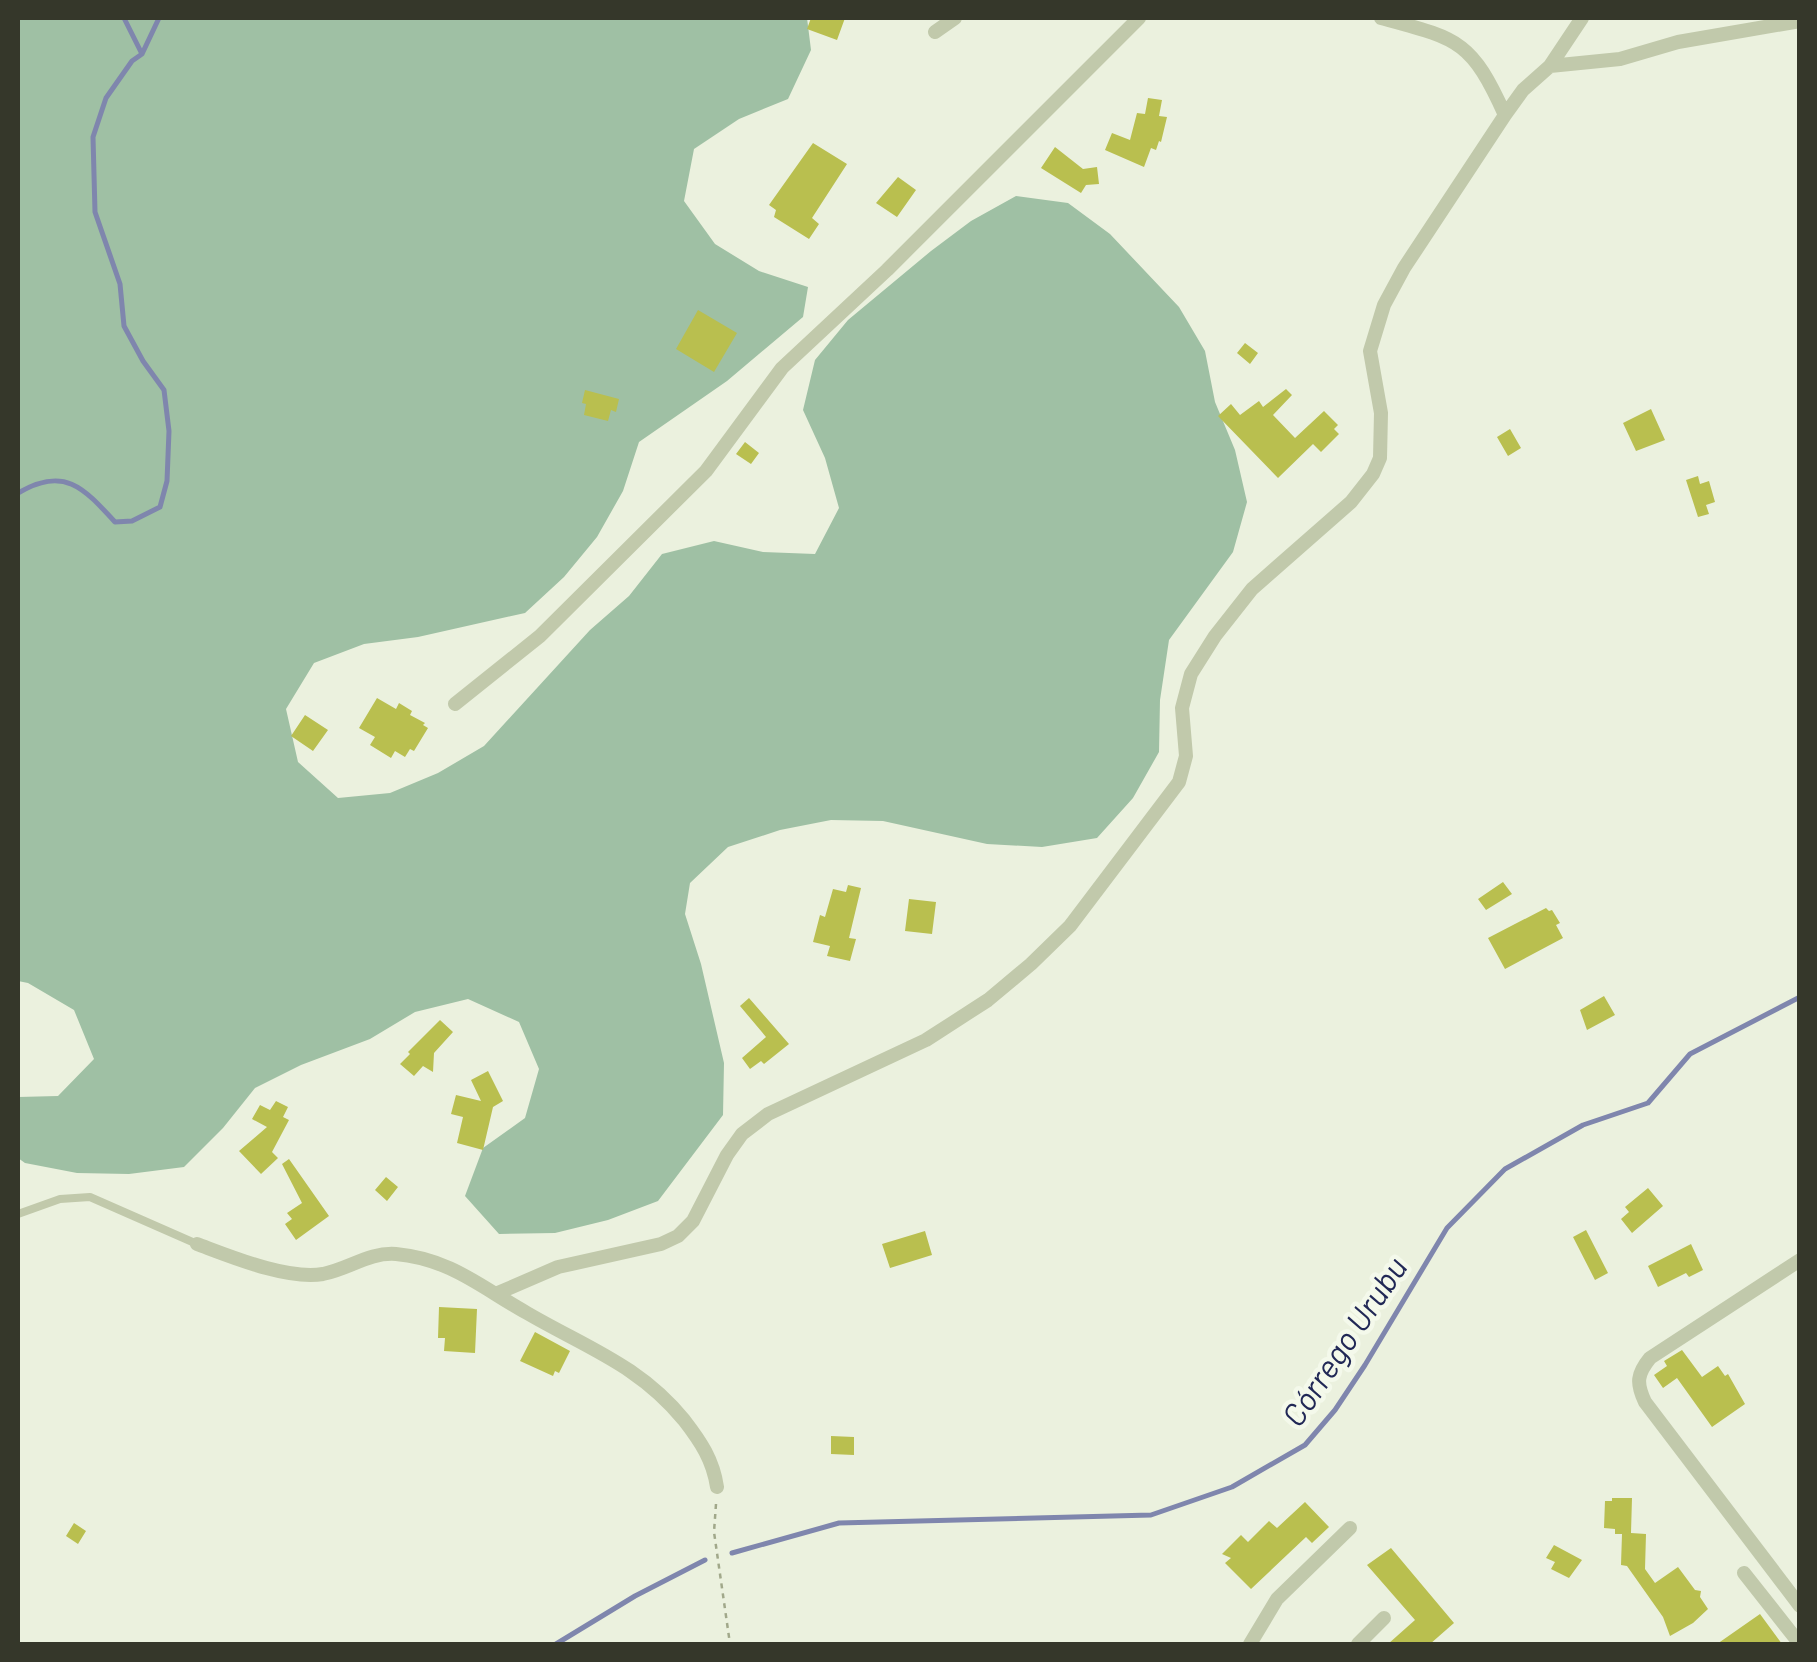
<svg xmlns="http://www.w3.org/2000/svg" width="1817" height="1662" viewBox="0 0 1817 1662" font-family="Barlow,sans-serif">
  <rect width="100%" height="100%" fill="#ebf1de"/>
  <!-- green -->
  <path fill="#9fc0a4" d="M18,18h789l4,32 -23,49 -49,20 -45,30 -10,52 31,43 44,27 49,16 -5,30 -76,64 -88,61 -16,49 -26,46 -33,40 -39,36 -107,24 -54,7 -50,19 -28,46 12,53 40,36 52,-5 48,-20 46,-27 106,-116 39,-34 33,-42 52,-13 49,11 52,2 24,-46 -14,-50 -22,-48 12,-50 33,-40 83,-69 40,-30 45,-25 52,7 42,31 69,73 26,44 10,51 20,48 12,52 -14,50 -64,88 -9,60 -1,52 -26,46 -36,40 -55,9 -55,-3 -104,-23 -52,-1 -51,10 -52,17 -38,36 -5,31 16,50 23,99 -1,52 -65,86 -50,19 -53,13 -56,1 -34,-38 18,-48 42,-30 14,-49 -20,-47 -51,-23 -53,13 -45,27 -69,26 -46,23 -32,40 -39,39 -55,7 -52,-1 -52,-10 -7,-5v-61l40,-1 36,-37 -20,-49 -46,-27 -10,-2z"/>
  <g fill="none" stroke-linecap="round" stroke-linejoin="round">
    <!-- stream -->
    <path stroke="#7f86ad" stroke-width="5" d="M124,18l18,36
      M18,493c46,-27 65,-6 97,29l17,-1 28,-14 7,-26 2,-50 -5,-41 -21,-29 -19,-35 -4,-42 -25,-72 -2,-75 13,-39 26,-37 10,-7 17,-36
      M732,1553l107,-30 312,-8 81,-28 73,-42 30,-35 30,-45 82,-137 58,-59 78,-44 65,-22 42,-49 110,-57
      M556,1644l79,-48 70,-36"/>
  </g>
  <!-- building -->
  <path fill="#b9bf4f" d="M811,18h34l-8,22 -30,-11z
    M1148,98l14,2 -3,16 8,1 -6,25 -2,-1 -3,9 -5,-2 -7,19 -39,-17 7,-17 18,7 7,-27 8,1z
    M813,143l34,21 -35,54 7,6 -10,15 -35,-22 2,-7 -7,-5z
    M1055,147l28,22 14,-2 2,17 -13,1 -5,8 -40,-25z
    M898,177l18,13 -19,27 -21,-14z
    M698,310l39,23 -23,39 -38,-23z
    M1245,343l13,10 -8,11 -13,-11z
    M1286,389l6,6 -19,20 22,23 29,-27 14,14 -4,4 5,5 -18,18 -8,-8 -35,34 -60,-62 13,-12 9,11 19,-14 4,6z
    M585,390l34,9 -3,13 -5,-2 -3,11 -24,-6 2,-11 -4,-1z
    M1651,409l14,31 -29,11 -13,-28z
    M1510,429l11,19 -13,8 -11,-19z
    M745,442l14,11 -8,11 -15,-10z
    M1698,476l2,8 9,-3 6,21 -9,3 3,9 -11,3 -12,-37z
    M377,698l19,11 3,-6 13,8 -2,4 15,8 -2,2 5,3 -14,23 -4,-2 -5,8 -10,-6 -4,7 -21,-13 5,-8 -16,-9z
    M305,715l23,15 -15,21 -22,-15z
    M1503,882l9,12 -26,16 -8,-11z
    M848,885l13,3 -12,50 7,1 -6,22 -23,-5 3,-10 -17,-4 7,-27 5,2 8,-28 13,3z
    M909,899l27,3 -4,32 -27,-3z
    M1546,908l3,3 3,-1 8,13 -4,2 7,13 -58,31 -17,-31z
    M1604,996l11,19 -28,15 -7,-20z
    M749,998l40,46 -25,20 -3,-3 -11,8 -8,-11 24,-21 -26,-31z
    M440,1020l13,12 -19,21 -1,19 -10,-6 -9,10 -14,-12 10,-10 -2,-2z
    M488,1071l15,30 -10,6 -10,43 -26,-7 6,-26 -12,-3 5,-19 25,6 -10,-21z
    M276,1101l12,6 -5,10 6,3 -17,32 6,6 -17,16 -22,-23 28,-24 -15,-8 8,-14 10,5z
    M289,1159l40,57 -33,24 -11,-16 7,-5 -5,-6 15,-10 -20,-39z
    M386,1177l12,10 -11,14 -12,-11z
    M1648,1188l15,18 -31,27 -11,-14 8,-7 -4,-5z
    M1586,1230l22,43 -13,7 -22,-43z
    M925,1231l7,24 -42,13 -8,-24z
    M1691,1244l12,26 -14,7 -3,-4 -28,14 -10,-21z
    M439,1307l38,2 -2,44 -31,-2 1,-13h-7z
    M535,1332l35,19 -11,22 -4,-2 -2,5 -33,-15z
    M1682,1350l20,27 16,-11 7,10 3,-2 17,30 -33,23 -35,-49 -14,10 -9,-13 13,-9 -3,-5z
    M831,1436l23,1v18l-23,-1z
    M1612,1498h20l-1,35 15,1 -1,35 10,14 23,-16 17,23 6,1 -1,6 8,12 -15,14 -23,13 -7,-19 -36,-51 -6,-1 1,-31h-7v-5l-11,-1 1,-27h7z
    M1305,1502l24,25 -17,16 -6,-6 -55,52 -26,-26 6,-5 -9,-4 19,-19 7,7 21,-21 8,7z
    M74,1523l12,8 -8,13 -12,-8z
    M1554,1545l28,15 -13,18 -18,-9 4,-7 -9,-4z
    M1391,1548l63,75 -24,21h-42l27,-24 -48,-55z
    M1760,1614l22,30h-65z"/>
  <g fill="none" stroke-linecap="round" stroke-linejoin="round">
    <!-- path -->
    <path stroke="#a1a88a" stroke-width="2.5" stroke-dasharray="5 5" stroke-linecap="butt" d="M716,1504l-2,28 16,112"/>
    <!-- lane -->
    <path stroke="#c1c9ab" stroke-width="8" d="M18,1214l42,-15 30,-2 107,47"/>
    <!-- street -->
    <path stroke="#c1c9ab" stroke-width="14" d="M1381,18c78,21 90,22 124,97
      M935,32l20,-14
      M1550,66l70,-7 58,-17 122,-21
      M455,704l85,-68 166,-165 76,-103 105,-98 252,-252
      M197,1244c35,13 90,36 126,30 26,-5 46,-22 73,-20 55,5 86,34 131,59 60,35 112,52 157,107 17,22 29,40 33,67
      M1800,1260l-150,98c-13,16 -14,25 -5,44l155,204
      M498,1293l60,-26 103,-23 17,-8 15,-15 34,-66 15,-21 26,-20 158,-74 62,-40 43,-36 39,-38 109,-144 7,-26 -4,-48 9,-34 24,-38 37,-47 99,-87 22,-28 7,-16 1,-45 -11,-62 14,-46 20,-37 101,-153 18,-25 27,-24 32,-48
      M1744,1573l56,71
      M1250,1644l27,-45 73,-71
      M1358,1644l26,-26"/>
  </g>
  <g text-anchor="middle" stroke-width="9" stroke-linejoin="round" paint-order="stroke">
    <!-- water labels -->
    <g font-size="32" font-style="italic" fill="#212856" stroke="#f4f9eb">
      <text transform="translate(1345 1342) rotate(-56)" y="11">Córrego Urubu</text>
    </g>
  </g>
  <!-- border -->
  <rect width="1817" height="1662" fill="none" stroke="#35372a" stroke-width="40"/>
</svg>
